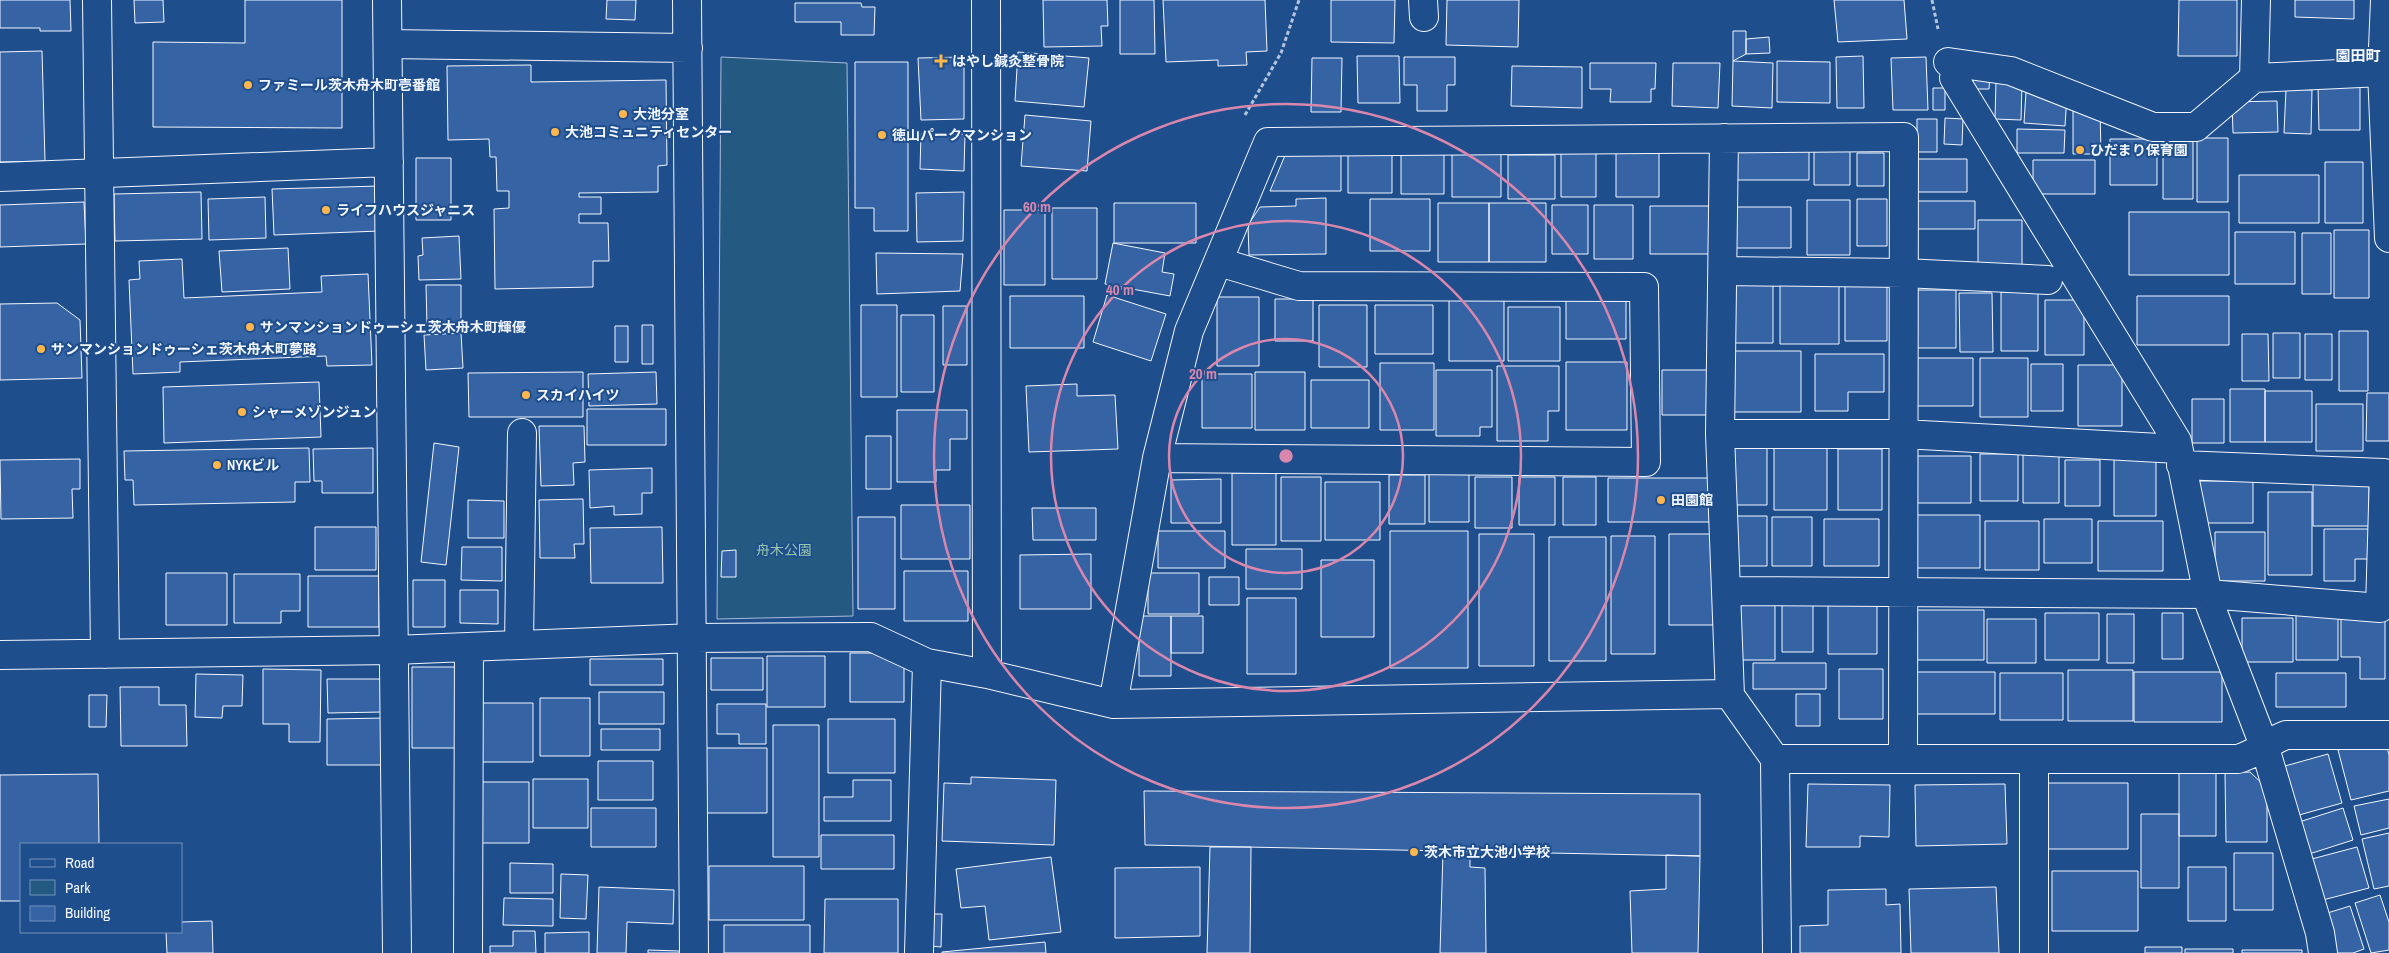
<svg xmlns="http://www.w3.org/2000/svg" width="2389" height="953" viewBox="0 0 2389 953" font-family="'Archivo Narrow','Noto Sans JP',sans-serif">
  <rect width="100%" height="100%" fill="#1f4e8c"/>
  <!-- green -->
  <path fill="#245a82" stroke="#a8bbd7" d="M721,57l126,6 6,553 -136,3z"/>
  <!-- building -->
  <path fill="#3563a3" stroke="#f2f6ff" d="M0,0h70l1,31h-31v-3h-40z
    M134,0h29l1,22 -29,1z
    M245,0h97v128l-189,-1v-85l92,1z
    M607,0h29l-1,20 -29,-1z
    M1043,0h64l1,26h-7l1,20 -58,1z
    M1120,0h34l1,54h-35z
    M1163,0h102l2,51 -21,1 1,13 -29,1v-6l-52,2z
    M1331,0h64l-1,43 -63,-1z
    M1447,0h72l-1,47 -72,-2z
    M1834,0h70l3,39 -69,3z
    M2179,0h58v56h-59z
    M2295,0h59v19l-59,-2z
    M795,3h66l1,4h13l-1,28h-33v-13h-46z
    M1733,31h13v23l-13,7z
    M1769,37l1,16 -24,1v-15z
    M42,51l3,110 -45,1v-110z
    M1018,52l71,6 -5,49 -69,-6z
    M1357,56h42l1,47h-42z
    M1863,56l1,52h-27l-1,-51z
    M964,57v62l-43,1 -3,-62z
    M1404,57h51v28h-8v26h-30v-26h-13z
    M1926,57l2,53h-35l-2,-52z
    M1312,58h30l-1,54h-30z
    M1733,61l40,2 -1,45 -40,-2z
    M1777,61l53,1v41l-53,-1z
    M855,62h53v169h-34v-23h-19z
    M1590,63h66l-1,26h-4v13h-41l1,-13h-21z
    M1673,63h47l-2,45 -46,-2z
    M531,65v17l135,-2 1,85 -9,1v26l-79,1v4h22v17h-22v9h29l1,38h-16v26l-98,2 -1,-80 15,-1v-17h-12l-1,-34h-6l-1,-18 -41,1 -1,-74z
    M1512,66l70,1v41l-71,-2z
    M1965,74l25,1 -1,14h-24z
    M1996,81l26,1 -1,38 -26,-1z
    M2360,86v44h-41l-1,-43z
    M1933,88h12v22h-12z
    M2286,89l26,1 -1,44 -27,-1z
    M2026,92l41,3 -2,31 -41,-3z
    M2277,101l1,31 -45,1 -1,-31z
    M2073,110h27l1,44h-28z
    M1025,115l66,6 -4,50 -66,-5z
    M1945,118l18,1 -1,26 -18,-1z
    M1917,119h20v33h-20z
    M2017,129l48,1 -1,23h-47z
    M921,134h44l-1,37 -44,-2z
    M2197,138h31v64h-31z
    M2110,139h47v46h-47z
    M1732,141h77v39h-77z
    M1814,141h36v44h-36z
    M2163,141h30v58h-30z
    M1616,150h43v47h-43z
    M1401,151h43v43h-43z
    M1561,151h35v46h-35z
    M1452,152h49v45h-49z
    M1286,153h55v38h-71z
    M1857,153h27v33h-27z
    M1348,154h44v39h-44z
    M1508,155h47v44h-47z
    M416,158h35v62h-35z
    M1914,159h53v33h-53z
    M2033,160h62v34h-62z
    M2325,162h38v61h-38z
    M2239,175h80v48h-80z
    M379,186l1,45 -106,4 -2,-46z
    M201,192l1,47 -87,2 -1,-47z
    M964,192l-1,49 -46,1 -1,-49z
    M265,197l1,41 -57,2 -1,-41z
    M1326,198v56l-77,1 -1,-30 12,-18 36,-1v-7z
    M1370,199h60v52h-60z
    M1857,199h30v47h-30z
    M1807,200h43v55h-43z
    M1906,201h69v28h-69z
    M84,202l2,42 -86,3v-42z
    M1114,203h82v40h-82z
    M1438,203h51v59h-51z
    M1489,203h57v59h-57z
    M1552,205h36v49h-36z
    M1594,205h39v54h-39z
    M1650,206h66v48h-66z
    M1730,207h61v41h-61z
    M1052,208h45v71h-45z
    M1004,210h41v75h-41z
    M2129,212h100v63h-100z
    M1978,220h44v46h-44z
    M2334,230h35v68h-35z
    M2235,232h60v52h-60z
    M2302,233h29v61h-29z
    M459,236l2,43 -42,1 -1,-24 5,-1 -1,-17z
    M1113,243l52,10 -3,19 12,2 -4,22 -65,-12z
    M288,248l2,41 -68,3 -3,-41z
    M876,253l87,1 -3,37 -83,3z
    M182,259l2,39 138,-6 -1,-16 47,-2 4,91 -45,1 -1,-10 -146,6v10l-47,2 -4,-94 11,-1 -1,-18z
    M1780,284h59v60h-59z
    M426,285h35v41l-34,1z
    M1728,285h45v58h-45z
    M1845,285h42v56h-42z
    M1915,290h41v58h-41z
    M2001,292h37v59h-37z
    M1959,293h33l1,59h-33z
    M1107,295l59,19 -15,47 -58,-19z
    M1010,296h74v52h-74z
    M2137,296h92v49h-92z
    M1217,297h42v69h-42z
    M1566,298h60v41h-60z
    M1275,299h38v42h-38z
    M1449,300h55v61h-55z
    M2045,300h39v55h-39z
    M57,303l23,17 2,58 -82,2v-76z
    M861,305h36v92h-36z
    M1319,305h48v62h-48z
    M1375,305h58v49h-58z
    M943,306h24v59h-24z
    M1508,307h52v54h-52z
    M901,315h33v77h-33z
    M642,325h11v39h-11z
    M615,326h13v36h-13z
    M2339,331h29v60h-29z
    M461,333l2,35 -37,2 -2,-35z
    M2273,333h27v45h-27z
    M2242,334h26l1,47h-27z
    M2305,334h27v46h-27z
    M1727,351h74v61h-74z
    M1815,354h69v38h-36v19h-33z
    M1913,358h60v48h-60z
    M1980,358h48v59h-48z
    M1566,362h61v68h-61z
    M1380,363h54v67h-54z
    M2031,364h32v47h-32z
    M2078,365h44v61h-44z
    M1497,366h62v45h-11v30h-51z
    M1436,370h56v57h-12v9h-44z
    M1662,370h52v45h-52z
    M583,372v45h-114l-1,-44z
    M656,372l1,32 -68,2 -1,-32z
    M1255,372h50v58h-50z
    M1202,374h50v54h-50z
    M1311,380h58v48h-58z
    M319,382l2,55 -157,6 -1,-56z
    M1077,384v12l38,-1 3,54 -89,3 -3,-66z
    M2230,389h35v53h-35z
    M2265,391h47v51h-47z
    M2367,393h22v48h-23z
    M2192,399h32v44h-32z
    M2316,404h47v47h-47z
    M587,409h79v36h-79z
    M897,410h70v29h-17v31h-14v12h-39z
    M539,426h45l1,36 -12,1 1,22 -33,1z
    M866,436h25v53h-25z
    M434,443l25,4 -13,118 -25,-3z
    M1729,445h38v60h-38z
    M309,448l1,34h-15v20l-161,3 -1,-25h-8l-1,-29z
    M373,448v45h-51v-12h-8l-1,-32z
    M1774,448h53v62h-53z
    M1838,449h44v61h-44z
    M1980,454h38v47h-38z
    M2023,454h36v49h-36z
    M1911,456h60v47h-60z
    M80,459v30h-8l1,29 -72,1 -1,-59z
    M2114,459h42v57h-42z
    M2065,460h35v46h-35z
    M652,468v25h-10v21l-28,1v-9l-24,2 -1,-38z
    M1429,471h40v51h-40z
    M1232,473h44v72h-44z
    M1389,475h36v49h-36z
    M1281,477h40v64h-40z
    M1475,477h37v51h-37z
    M1519,477h36v48h-36z
    M1563,477h33v48h-33z
    M1608,478h106v44h-106z
    M1221,479v44h-50v-43z
    M2199,481h54v42h-54z
    M1325,482h55v58h-55z
    M2313,482h56v44h-56z
    M2268,492h44v83h-44z
    M583,499l1,45h-10l1,14h-35l-1,-58z
    M468,500l36,1v37h-36z
    M901,505h69v54h-69z
    M1032,508h64v32h-63z
    M1916,515h64v53h-64z
    M1730,516h37v50h-37z
    M858,517h37v92h-37z
    M1772,517h40v49h-40z
    M1824,519h55v47h-55z
    M2044,519h48v44h-48z
    M1985,521h54v49h-54z
    M2098,521h65v50h-65z
    M315,527h61v43h-61z
    M662,527l1,56h-72l-1,-55z
    M2324,529h46v30h-15v22h-31z
    M1158,531h67v37h-67z
    M1390,531h78v137h-78z
    M2215,532h50v49h-50z
    M1479,534h55v132h-55z
    M1669,534h47v91h-47z
    M1611,536h44v118h-44z
    M1549,537h57v124h-57z
    M462,547h40v34l-41,-1z
    M1246,549h56v40h-56z
    M736,550v27h-15l1,-26z
    M1091,554v55h-71v-54z
    M1321,560h53v77h-53z
    M904,571h64v50h-64z
    M166,573h61v52h-61z
    M1148,573h51v41h-51z
    M234,574h66v37h-19v12h-47z
    M308,576h71v51h-71z
    M1209,577h30v28h-30z
    M413,580h32v47h-32z
    M460,590h38v34l-38,-1z
    M1247,598h49v76h-49z
    M1739,599h36v61h-36z
    M1782,601h31v51h-31z
    M1828,603h49v51h-49z
    M1915,610h69v50h-69z
    M2045,613h54v47h-54z
    M2162,613h21v46h-21z
    M2107,614h27v49h-27z
    M2296,614h42v46h-42z
    M1139,616h32v60h-32z
    M1171,616h32v37h-32z
    M2242,618h51v44h-51z
    M2341,618h44v61h-25v-22h-19z
    M1987,619h49v44h-49z
    M850,653h54v49h-54z
    M767,656h58v51h-58z
    M711,658h52v32h-52z
    M590,659h73v26h-73z
    M1753,663h73v26h-73z
    M412,667h45v81h-45z
    M263,669l58,1 -1,72h-31v-18h-26z
    M1839,669h44v50h-44z
    M2068,670h65v51h-65z
    M1913,672h82v42h-82z
    M2134,672h88v50h-88z
    M2000,673h63v47h-63z
    M2276,673h70v34h-70z
    M196,674l47,1 -1,31h-19l-1,12 -27,-1z
    M327,679h56v33l-55,1z
    M120,687h39v18h27l1,41h-66z
    M599,692h65v32h-65z
    M1796,694h24v32h-24z
    M89,695h18l-1,32h-17z
    M540,698h50v58h-50z
    M482,703h51v59h-51z
    M717,704h49v40h-27v-10h-22z
    M387,718l1,47h-61v-46z
    M828,719h67v54h-67z
    M773,725h46v132h-46z
    M601,729h59v21h-59z
    M2385,739l4,16v36l-38,9 -13,-50z
    M701,748h66v65h-66z
    M2328,754l14,49 -43,12 -14,-49z
    M598,761h55v39h-55z
    M2179,772h37v64h-37z
    M2250,772l17,16v54h-41l-1,-69z
    M98,774l1,70h-78v57h-21v-126z
    M971,777l85,3 -2,65 -112,-4 2,-58 27,1z
    M533,779h55v49h-55z
    M853,780h38v41h-67v-24h29z
    M478,782h51v61h-51z
    M2047,783h81v66h-81z
    M1808,784l82,1 -1,52 -29,-1v11h-54z
    M2005,784l2,60 -91,2 -1,-61z
    M1144,791l556,3v62l-555,-11z
    M2389,799v29l-28,7 -7,-29z
    M591,808h65v39h-65z
    M2343,808l10,32 -47,15 -10,-32z
    M2141,814h38v74h-38z
    M2389,833v53l-15,3 -12,-50z
    M821,835h73v34h-73z
    M1210,847h41l-1,106h-43z
    M2357,847l12,41 -50,13 -11,-41z
    M1443,851h27v16l15,1 1,85h-46z
    M2234,853h39v57h-39z
    M1666,855l34,1 -2,97h-66l-2,-62 36,-2z
    M1051,857l10,75 -72,8 -4,-34 -24,2 -5,-39z
    M510,863l43,1v29h-43z
    M709,866h95v54h-95z
    M1200,867v69l-85,2v-70z
    M2188,867h38v54h-38z
    M2052,871h86v60h-86z
    M561,874l27,1 -2,44 -26,-1z
    M599,887l75,3 -1,34 -46,-2 -1,31h-29z
    M1996,887l3,66h-88l-2,-64z
    M1886,889v16l14,-1 1,49h-101v-27l28,-1v-35z
    M2380,895l9,27v28l-18,3 -16,-50z
    M504,898l49,1v27l-50,-1z
    M825,899h73v54h-74z
    M2350,906l14,43 -11,4h-20l-12,-38z
    M931,914h11l-1,33 -11,-1z
    M212,921l1,32h-46l-1,-21h15v-10z
    M724,925h86v28h-86z
    M513,931h22l1,22h-46v-7h23z
    M589,932v21h-44v-20z
    M1045,942l1,11h-104v-1z
    M2145,947h37v6h-37z
    M2185,949h48v4h-48z
    M648,950l32,1v2h-32z
    M2242,950h60v3h-60z"/>
  <g fill="none" stroke-linecap="round" stroke-linejoin="round">
    <defs>
      <path id="minor" d="M97,0l8,654
        M387,0l10,953
        M687,0l7,953
        M986,0l1,674
        M1423,0l1,17
        M2385,0l-3,72 7,166
        M388,44l300,4
        M1948,62l63,9 142,56h43l58,-49 128,-6
        M1954,78l223,363 33,164 55,143 55,185 3,20
        M2254,78l2,-78
        M1724,138l-4,296 10,262
        M0,177l389,-15
        M1723,271l181,2 144,7
        M1720,434h183l275,15
        M1157,458l489,4 -2,-175 -345,-1 -80,-24
        M1726,591l482,3 172,14 4,-135 -203,-8
        M519,645l3,-212
        M0,655l394,-5 299,-12 178,-1 56,26 60,11 126,30 616,-10 46,65 2,194
        M1113,704l44,-246 32,-127 79,-189 636,-5 -1,622
        M1775,759h463c20,-6 30,-17 48,-24h103
        M468,953l1,-306
        M919,953l8,-290
        M2034,953v-194"/>
    </defs>
    <!-- minor casing -->
    <use href="#minor" stroke="#f2f6ff" stroke-width="30"/>
    <!-- path -->
    <path stroke="#b3c4dc" stroke-width="3" stroke-dasharray="4 2.5" stroke-linecap="butt" d="M1932,0l6,29
      M1245,115l36,-62 18,-53"/>
    <!-- minor -->
    <use href="#minor" stroke="#1f4e8c" stroke-width="28"/>
  </g>
  <!-- distance rings -->
  <g fill="none" stroke="#da87ad" stroke-width="2.5">
    <circle cx="1286" cy="456" r="117"/>
    <circle cx="1286" cy="456" r="235"/>
    <circle cx="1286" cy="456" r="352"/>
  </g>
  <!-- markers -->
  <g fill="#ffb74d" stroke="#1f4e8c" stroke-width="2">
    <path d="M938.5 53.5h5v5h5v5h-5v5h-5v-5h-5v-5h5z"/>
    <circle cx="248" cy="85" r="5"/>
    <circle cx="623" cy="114" r="5"/>
    <circle cx="555" cy="132" r="5"/>
    <circle cx="882" cy="135" r="5"/>
    <circle cx="2080" cy="150" r="5"/>
    <circle cx="326" cy="210" r="5"/>
    <circle cx="250" cy="327" r="5"/>
    <circle cx="41" cy="349" r="5"/>
    <circle cx="526" cy="395" r="5"/>
    <circle cx="242" cy="412" r="5"/>
    <circle cx="217" cy="465" r="5"/>
    <circle cx="1661" cy="500" r="5"/>
    <circle cx="1414" cy="852" r="5"/>
  </g>
  <g text-anchor="middle" stroke-width="4" stroke-linejoin="round" paint-order="stroke">
    <!-- poi labels -->
    <g font-size="14" font-weight="bold" fill="#f2f6ff" stroke="#1f4e8c" text-anchor="start">
      <text x="952" y="66">はやし鍼灸整骨院</text>
      <text x="258" y="90">ファミール茨木舟木町壱番館</text>
      <text x="633" y="119">大池分室</text>
      <text x="565" y="137">大池コミュニティセンター</text>
      <text x="892" y="140">徳山パークマンション</text>
      <text x="2090" y="155">ひだまり保育園</text>
      <text x="336" y="215">ライフハウスジャニス</text>
      <text x="260" y="332">サンマンションドゥーシェ茨木舟木町輝優</text>
      <text x="51" y="354">サンマンションドゥーシェ茨木舟木町夢路</text>
      <text x="536" y="400">スカイハイツ</text>
      <text x="252" y="417">シャーメゾンジュン</text>
      <text x="227" y="470">NYKビル</text>
      <text x="1671" y="505">田園館</text>
      <text x="1424" y="857">茨木市立大池小学校</text>
    </g>
    <!-- park labels -->
    <g font-size="14" fill="#97c8a6" stroke="#1f4e8c">
      <text x="784" y="555">舟木公園</text>
    </g>
    <!-- neighbourhood labels -->
    <g font-size="15" font-weight="bold" fill="#f2f6ff" stroke="#1f4e8c">
      <text x="2358" y="61">園田町</text>
    </g>
  </g>
  <circle cx="1286" cy="456" r="8" fill="#da87ad" stroke="#1f4e8c" stroke-width="2.5"/>
  <g font-size="15" text-anchor="middle" font-weight="bold" fill="#da87ad" stroke="#1f4e8c" stroke-width="4" stroke-linejoin="round" paint-order="stroke">
    <text x="1037" y="212">60 m</text>
    <text x="1120" y="295">40 m</text>
    <text x="1203" y="379">20 m</text>
  </g>
  <!-- legend -->
  <rect x="20" y="843" width="162" height="90" fill="#1f4e8c" stroke="#7391ba"/>
  <rect x="30" y="859" width="25" height="8" fill="#1f4e8c" stroke="#7391ba"/>
  <text x="65" y="868" font-size="15" fill="#f2f6ff">Road</text>
  <rect x="30" y="880" width="25" height="15" fill="#245a82" stroke="#7391ba"/>
  <text x="65" y="893" font-size="15" fill="#f2f6ff">Park</text>
  <rect x="30" y="906" width="25" height="15" fill="#3563a3" stroke="#7391ba"/>
  <text x="65" y="918" font-size="15" fill="#f2f6ff">Building</text>
</svg>
